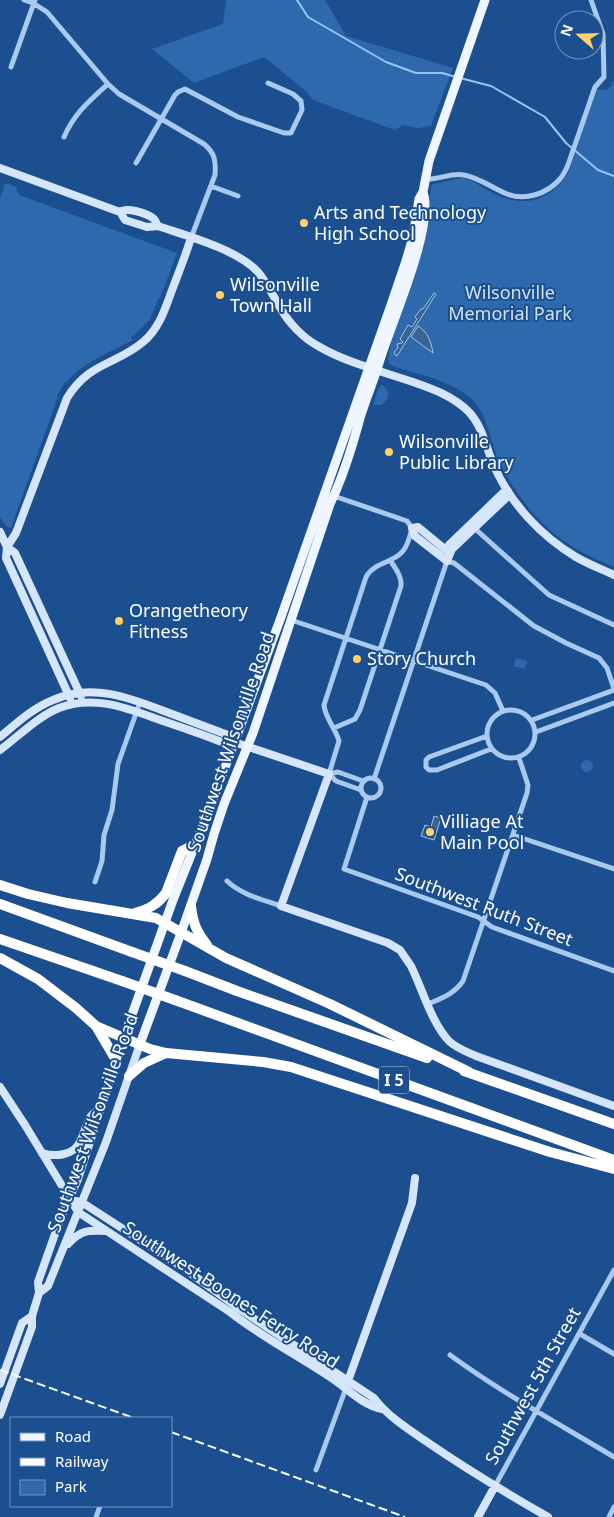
<svg xmlns="http://www.w3.org/2000/svg" width="614" height="1517" viewBox="0 0 614 1517" font-family="'Noto Sans',sans-serif">
  <rect width="100%" height="100%" fill="#1b4f8f"/>
  <!-- green -->
  <path fill="#2e69ad" d="M226,0h99l21,36 107,32 -22,58 -13,2 -15,-3 -8,5 -82,-30 -6,-8 -43,-35 -70,26 -42,-34 71,-25z
    M614,80v487c-11,-5 -23,-10 -34,-16 -37,-20 -65,-55 -82,-92 -8,-20 -10,-43 -25,-59 -18,-18 -56,-26 -80,-34l-4,-3 -1,-4 4,-24 36,-125 3,-24 2,-2c11,-1 23,-7 34,-5 10,3 18,11 27,15 32,14 58,7 75,-23l27,-82 11,1 4,-4z
    M5,183l11,4 3,8 158,58 -17,45h-1l-10,23 -18,17 2,2c-21,11 -53,24 -67,43l-1,-1 -8,14 1,1 -47,131 -4,-1 -7,-10v-318z
    M382,384l5,6 2,4 -4,8 -4,3h-8l5,-16z
    M516,658l11,3 -2,8 -12,-3z
    M581 766a6 6 0 1 1 12 0a6 6 0 1 1-12 0Z"/>
  <!-- water -->
  <path fill="#3c6290" stroke="#9cc4f0" d="M434,293l2,1 -39,62 -2,-1 -1,-3 4,-4 -1,-4 5,-1 1,-1 -3,-3 8,-14 4,2 5,-8 -2,-2 6,-8h2z
    M418,326c10,6 13,16 15,27l-22,-16z
    M434,816l7,2 -7,22 -13,-4 4,-11 6,2z"/>
  <g fill="none" stroke-linecap="round" stroke-linejoin="round">
    <!-- stream -->
    <path stroke="#9cc4f0" stroke-width="2" d="M297,0l11,17 78,45 30,11h26l14,4
      M460,78l31,8 54,31 21,26 32,27 16,6"/>
    <!-- street -->
    <path stroke="#a9c9ee" stroke-width="5" d="M24,0l9,3 14,9 61,72 11,10 85,50c11,9 12,17 11,31l-24,63
      M11,67l24,-67
      M64,137c10,-23 25,-36 44,-53
      M136,163l39,-68 3,-3 7,-3 53,28 46,16h7l11,-23 -1,-9 -8,-7 -25,-11
      M425,179c15,1 26,-7 39,-4 16,3 28,13 43,19 18,7 40,0 53,-15 4,-5 7,-11 9,-17l26,-75 9,-10 -1,-43 -12,-34
      M211,186l27,10
      M325,493l82,28 5,7c-2,8 -4,17 -9,23 -9,12 -29,11 -37,26l-42,128c1,13 12,24 15,36l-10,33
      M472,526l77,69 65,30
      M291,620l195,65 9,8 8,18
      M487 734a24 24 0 1 1 48 0a24 24 0 1 1-48 0Z
      M532,720l82,-30
      M334,728l21,-9 5,-9 41,-124c1,-10 -6,-18 -11,-26
      M536,732l78,-29
      M487,736l-58,21 -3,3v7l3,3h8l54,-21
      M329,774l9,-2 25,9
      M329,774l7,7 25,9
      M361 788a10 10 0 1 1 20 0a10 10 0 1 1-20 0Z
      M374,779l73,-218 7,2 80,63 32,17 33,15 8,10 7,21
      M367,797l-23,72 134,48 14,10 122,44
      M513,835l101,34
      M227,881c15,14 34,18 54,25
      M95,882l7,-21 2,-26 8,-25 6,-46 22,-62
      M428,1004c14,-6 26,-10 35,-23l64,-188 1,-8 -9,-27
      M580,1334l34,20
      M450,1355c52,38 109,69 164,102
      M316,1470l30,-82
      M495,1486l119,-216
      M96,1517l4,-11
      M609,1517l5,-10"/>
    <!-- secondary -->
    <path stroke="#d6e6fa" stroke-width="8" d="M0,168l120,44 5,8 22,7 11,-1c29,10 78,23 99,45 10,11 16,25 24,38 8,14 22,29 37,37 29,17 63,25 95,36 20,7 40,14 56,30 14,15 17,36 25,54 17,38 47,70 82,91 12,7 25,12 38,18
      M120,212c7,-5 26,1 33,6 3,2 3,5 5,8
      M508,491l-2,7 -54,51 -5,12 -32,-25 -3,-8 6,-1 28,23 3,-5 54,-52z
      M0,532l7,15 8,6 66,143
      M7,547l9,-14 51,-135c22,-36 49,-33 76,-56 18,-15 23,-37 31,-57 6,-16 12,-31 17,-47
      M7,547l-1,11 64,140
      M0,737c17,-14 33,-29 53,-37 38,-17 75,-3 111,11 21,8 43,16 64,24l6,7
      M0,750c19,-14 37,-33 59,-42 36,-14 70,1 104,13 20,7 41,14 61,22l10,-1 95,32 -48,132 107,37 12,7 11,16c11,22 21,58 38,75 7,7 18,11 27,15l138,50
      M0,1087l25,38 53,87 152,100c32,25 67,43 100,65 17,11 32,28 52,32
      M42,1153c13,4 31,3 38,-11 4,-8 6,-18 11,-26 3,-3 8,-7 12,-10
      M70,1199l13,4 102,66 56,41 133,88c14,19 37,33 56,46 38,26 78,50 118,73
      M68,1244c13,-14 20,-14 38,-13
      M39,1293l9,-7 58,-144 34,-98
      M348,1381l64,-178 3,-25
      M0,1384l22,-61 10,-7
      M0,1415l32,-88v-11l7,-23 -1,-11 23,-65 17,-38 46,-142
      M478,1517l17,-31"/>
    <!-- primary -->
    <path stroke="#f0f6ff" stroke-width="9" d="M124,1037l49,-137 38,-95 69,-185 111,-315 15,-44 7,-24 6,-38 4,-7 6,-31 56,-161
      M140,1044l41,-111 26,-74 7,-25 10,-30 29,-71 77,-229c13,-27 22,-56 30,-86 6,-19 14,-38 20,-58 11,-37 55,-133 43,-168"/>
    <!-- highway -->
    <path stroke="#fff" stroke-width="10" d="M0,885l28,9 39,9 89,15 70,40 104,46 139,68
      M0,904l132,48
      M191,906c2,17 5,25 16,39
      M135,913c14,-4 23,-9 31,-20l16,-42 14,-7
      M0,939l122,42
      M0,958l38,21 38,29 20,18 20,34
      M185,971l52,20 190,67
      M175,1000l439,160
      M96,1026l54,23 16,4 97,9 28,5 259,85 64,17
      M464,1071l150,53
      M129,1076l15,-13 22,-10"/>
    <!-- rail -->
    <path stroke="#fff" stroke-width="2" stroke-dasharray="9 4" stroke-linecap="butt" d="M0,1370l134,48
      M171,1432l234,85"/>
    <!-- highway-bridge -->
    <path stroke="#fff" stroke-width="10" d="M132,952l53,19
      M122,981l53,19"/>
  </g>
  <!-- markers -->
  <g fill="#ffd166" stroke="#1b4f8f" stroke-width="2">
    <circle cx="304" cy="223" r="5"/>
    <circle cx="220" cy="295" r="5"/>
    <circle cx="389" cy="452" r="5"/>
    <circle cx="119" cy="621" r="5"/>
    <circle cx="357" cy="659" r="5"/>
    <circle cx="430" cy="832" r="5"/>
  </g>
  <g text-anchor="middle" stroke-width="4" stroke-linejoin="round" paint-order="stroke">
    <!-- shield labels -->
    <rect fill="#1b4f8f" stroke="#bbcadd" stroke-width="1" x="379" y="1066.5" width="30" height="27" rx="4"/>
    <g font-size="16" font-weight="bold" fill="#fff">
      <text x="394" y="1086">I 5</text>
    </g>
    <!-- poi labels -->
    <g font-size="18" fill="#fff" stroke="#1b4f8f" text-anchor="start">
      <text x="314" y="219">Arts and Technology<tspan x="314" dy="21">High School</tspan></text>
      <text x="230" y="291">Wilsonville<tspan x="230" dy="21">Town Hall</tspan></text>
      <text x="399" y="448">Wilsonville<tspan x="399" dy="21">Public Library</tspan></text>
      <text x="129" y="617">Orangetheory<tspan x="129" dy="21">Fitness</tspan></text>
      <text x="367" y="665">Story Church</text>
      <text x="440" y="828">Villiage At<tspan x="440" dy="21">Main Pool</tspan></text>
    </g>
    <!-- park labels -->
    <g font-size="18" fill="#cfe3fa" stroke="#1b4f8f">
      <text x="510" y="299">Wilsonville<tspan x="510" dy="21">Memorial Park</tspan></text>
    </g>
    <!-- street labels -->
    <g font-size="18" fill="#fff" stroke="#1b4f8f">
      <text transform="translate(231 742) rotate(-71)" y="6">Southwest Wilsonville Road</text>
      <text transform="translate(484 907) rotate(21)" y="6">Southwest Ruth Street</text>
      <text transform="translate(93 1123) rotate(-70)" y="6">Southwest Wilsonville Road</text>
      <text transform="translate(231 1295) rotate(33)" y="6">Southwest Boones Ferry Road</text>
      <text transform="translate(533 1386) rotate(-61)" y="6">Southwest 5th Street</text>
    </g>
  </g>
  <!-- legend -->
  <rect x="10" y="1417" width="162" height="90" fill="#1b4f8f" stroke="#7695bc"/>
  <rect x="20" y="1433" width="25" height="8" fill="#f0f6ff" stroke="#7695bc"/>
  <text x="55" y="1442" font-size="15" fill="#ffffff">Road</text>
  <rect x="20" y="1458" width="25" height="8" fill="#ffffff" stroke="#7695bc"/>
  <text x="55" y="1467" font-size="15" fill="#ffffff">Railway</text>
  <rect x="20" y="1480" width="25" height="15" fill="#2e69ad" stroke="#7695bc"/>
  <text x="55" y="1492" font-size="15" fill="#ffffff">Park</text>
  <!-- north arrow -->
  <g transform="translate(579 35) rotate(290)"><circle r="24" fill="#1b4f8f" stroke="#7695bc"/>
  <path d="M0-4L9 19L0 12L-9 19Z" fill="#ffd166"/>
  <text y="-8" font-size="14" font-weight="bold" text-anchor="middle" fill="#ffffff">N</text>
  </g>
</svg>
